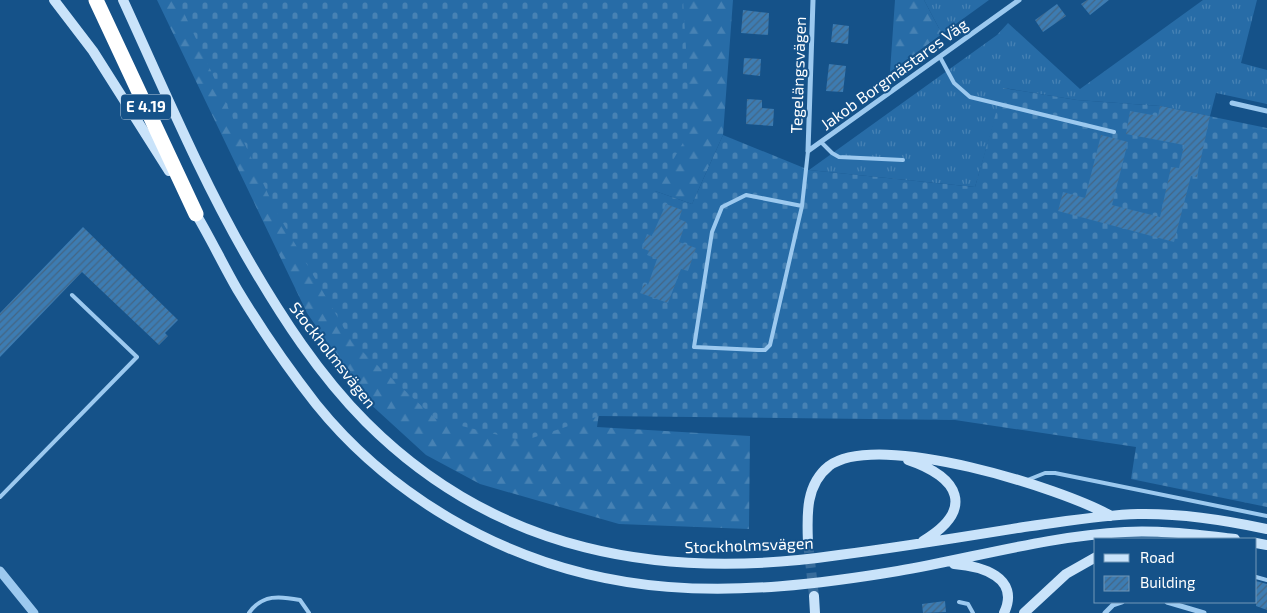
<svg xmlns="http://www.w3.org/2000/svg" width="1267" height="613" viewBox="0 0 1267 613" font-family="'Exo 2',sans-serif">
  <defs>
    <pattern id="grass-tufts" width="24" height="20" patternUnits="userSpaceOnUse" patternTransform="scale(1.25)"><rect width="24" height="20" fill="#276ca7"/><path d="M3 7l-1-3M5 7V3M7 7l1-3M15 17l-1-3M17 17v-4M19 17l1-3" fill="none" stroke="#4782b4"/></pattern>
    <pattern id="forest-firs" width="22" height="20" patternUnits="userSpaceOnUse" patternTransform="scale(1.25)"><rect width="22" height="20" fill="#276ca7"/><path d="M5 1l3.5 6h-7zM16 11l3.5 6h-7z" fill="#4782b4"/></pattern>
    <pattern id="cemetery-stones" width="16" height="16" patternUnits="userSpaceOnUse" patternTransform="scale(1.25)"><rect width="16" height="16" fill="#276ca7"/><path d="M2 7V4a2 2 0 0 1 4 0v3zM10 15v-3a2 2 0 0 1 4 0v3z" fill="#4782b4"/></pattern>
    <pattern id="building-hatch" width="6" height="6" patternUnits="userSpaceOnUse" patternTransform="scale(1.25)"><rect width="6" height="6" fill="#3d7cb2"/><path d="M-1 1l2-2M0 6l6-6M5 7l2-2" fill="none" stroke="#446684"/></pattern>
  </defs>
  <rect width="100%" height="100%" fill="#155289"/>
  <!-- grass -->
  <path fill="url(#grass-tufts)" d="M924,0h65l-47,34z
    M1203,0h54l-16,63 26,7v34l-51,-11 -6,23 -50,-10 -83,-6 -73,-12 -29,99 -166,-17 188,-135 11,-12 72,66z"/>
  <!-- forest -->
  <path fill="url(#forest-firs)" d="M157,0h576l-10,135 -31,69 -37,-13 -40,110 -18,126 153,9 -1,93 -130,-5 -139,-40 -54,-29 -58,-53 -61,-89z
    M895,0h29l18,34 -52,38z"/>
  <!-- cemetery -->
  <path fill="url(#cemetery-stones)" d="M178,0h505l8,129 -36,62 37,13 31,-69 86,35 166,17 28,-99 74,12 83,6 107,22v379l-136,-28 5,-32 -181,-27 -356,-4 -76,25 -86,-21 -85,-78 -76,-131z"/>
  <!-- building -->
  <path fill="url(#building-hatch)" d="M1087,0h22l-19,15 -9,-11z
    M1057,4l9,12 -23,16 -8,-12z
    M743,10l26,3 -1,22 -27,-2z
    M833,24l16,2 -1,18 -17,-2z
    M744,58l17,1 -1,17 -17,-2z
    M829,64l17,2 -3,26 -17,-1z
    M747,99l15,1v8l12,1 -1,17 -27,-2z
    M1160,106l50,10 -13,61 -6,-1 -17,66 -116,-31 5,-19 22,6 16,-63 27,7 -16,63 48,12 11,-50 8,1 5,-23 -58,-11 4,-23 28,5z
    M666,204l16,6 -3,9 7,3 -7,20 17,6 -8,23 -7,-2 -13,34 -28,-10 4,-9 4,1 9,-26 -10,-4 2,-4 -7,-3 5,-14 5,2z
    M83,227l95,93 -13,13 3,3 -9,9 -77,-73 -82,85v-44z
    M1256,581l11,3v26l-11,-4z
    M945,601l1,11 -23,1 -1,-9z"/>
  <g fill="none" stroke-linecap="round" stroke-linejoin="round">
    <!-- secondary-tunnel -->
    <path stroke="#386c9b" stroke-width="10" stroke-dasharray="10 5" stroke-linecap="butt" d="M808,543l6,53"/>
    <!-- service -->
    <path stroke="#9cc9ef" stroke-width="4" d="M940,57l14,26 16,14 144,35
      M821,142l11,11 7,4 64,3
      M802,206l-56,-11 -24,12 -10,25 -18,115 64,3h7l5,-5 32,-139 6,-55
      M1025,481l20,-8h10l212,43
      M0,497l137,-140 -65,-62
      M1256,577l11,3
      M959,602l9,2 5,9
      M249,613c13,-19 31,-17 51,-13l9,13"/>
    <!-- minor -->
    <path stroke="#9cc9ef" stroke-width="5" d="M1232,103l35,8
      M808,151l211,-151
      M808,151l5,-151
      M1167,602l37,11
      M1105,613l8,-8 9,-3"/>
    <!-- tertiary -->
    <path stroke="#9cc9ef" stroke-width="9" d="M0,571l34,42"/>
    <!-- secondary -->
    <path stroke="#c9e3fa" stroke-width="10" d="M54,0l39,51 76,120
      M123,0c40,87 77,176 125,259 33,57 71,116 118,163 131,131 296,159 473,133 62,-8 123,-18 185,-28 38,-5 76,-12 114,-13 44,-1 87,6 129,15
      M193,209c16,26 29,54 44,80 24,40 50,78 79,115 37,46 84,85 133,114 146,86 288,80 449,53 75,-13 151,-35 227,-39 36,-2 74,3 110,7
      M908,460c51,17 68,49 15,81
      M808,543c-1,-27 -3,-58 21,-77 49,-36 232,22 282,50
      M1256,543l11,2
      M954,564c27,2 67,13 50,49
      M814,596l1,17
      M1024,613l42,-39 30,-17"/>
    <!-- motorway -->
    <path stroke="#fff" stroke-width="15" d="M96,0l100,214"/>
  </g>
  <g text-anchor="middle" stroke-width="4" stroke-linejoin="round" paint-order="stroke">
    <!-- shield labels -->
    <rect fill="#155289" stroke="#b9cbdc" stroke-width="1" x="121" y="94.5" width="50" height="25" rx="4"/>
    <g font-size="15" font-weight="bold" fill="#fff">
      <text x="146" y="112">E 4.19</text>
    </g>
    <!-- street labels -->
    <g font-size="16" fill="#fff" stroke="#155289">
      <text transform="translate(894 74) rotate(-36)" y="6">Jakob Borgmästares Väg</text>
      <text transform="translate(798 75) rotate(-88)" y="6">Tegelängsvägen</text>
      <text transform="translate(333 355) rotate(52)" y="6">Stockholmsvägen</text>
      <text transform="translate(749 545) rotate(-2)" y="6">Stockholmsvägen</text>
    </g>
  </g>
  <!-- legend -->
  <rect x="1094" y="538" width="162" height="65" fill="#155289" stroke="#7397b8"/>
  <rect x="1104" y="554" width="25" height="8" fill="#c9e3fa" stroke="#7397b8"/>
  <text x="1140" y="563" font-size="15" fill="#ffffff">Road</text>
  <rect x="1104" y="576" width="25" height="15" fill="url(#building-hatch)" stroke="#7397b8"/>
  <text x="1140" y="588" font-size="15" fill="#ffffff">Building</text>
</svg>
